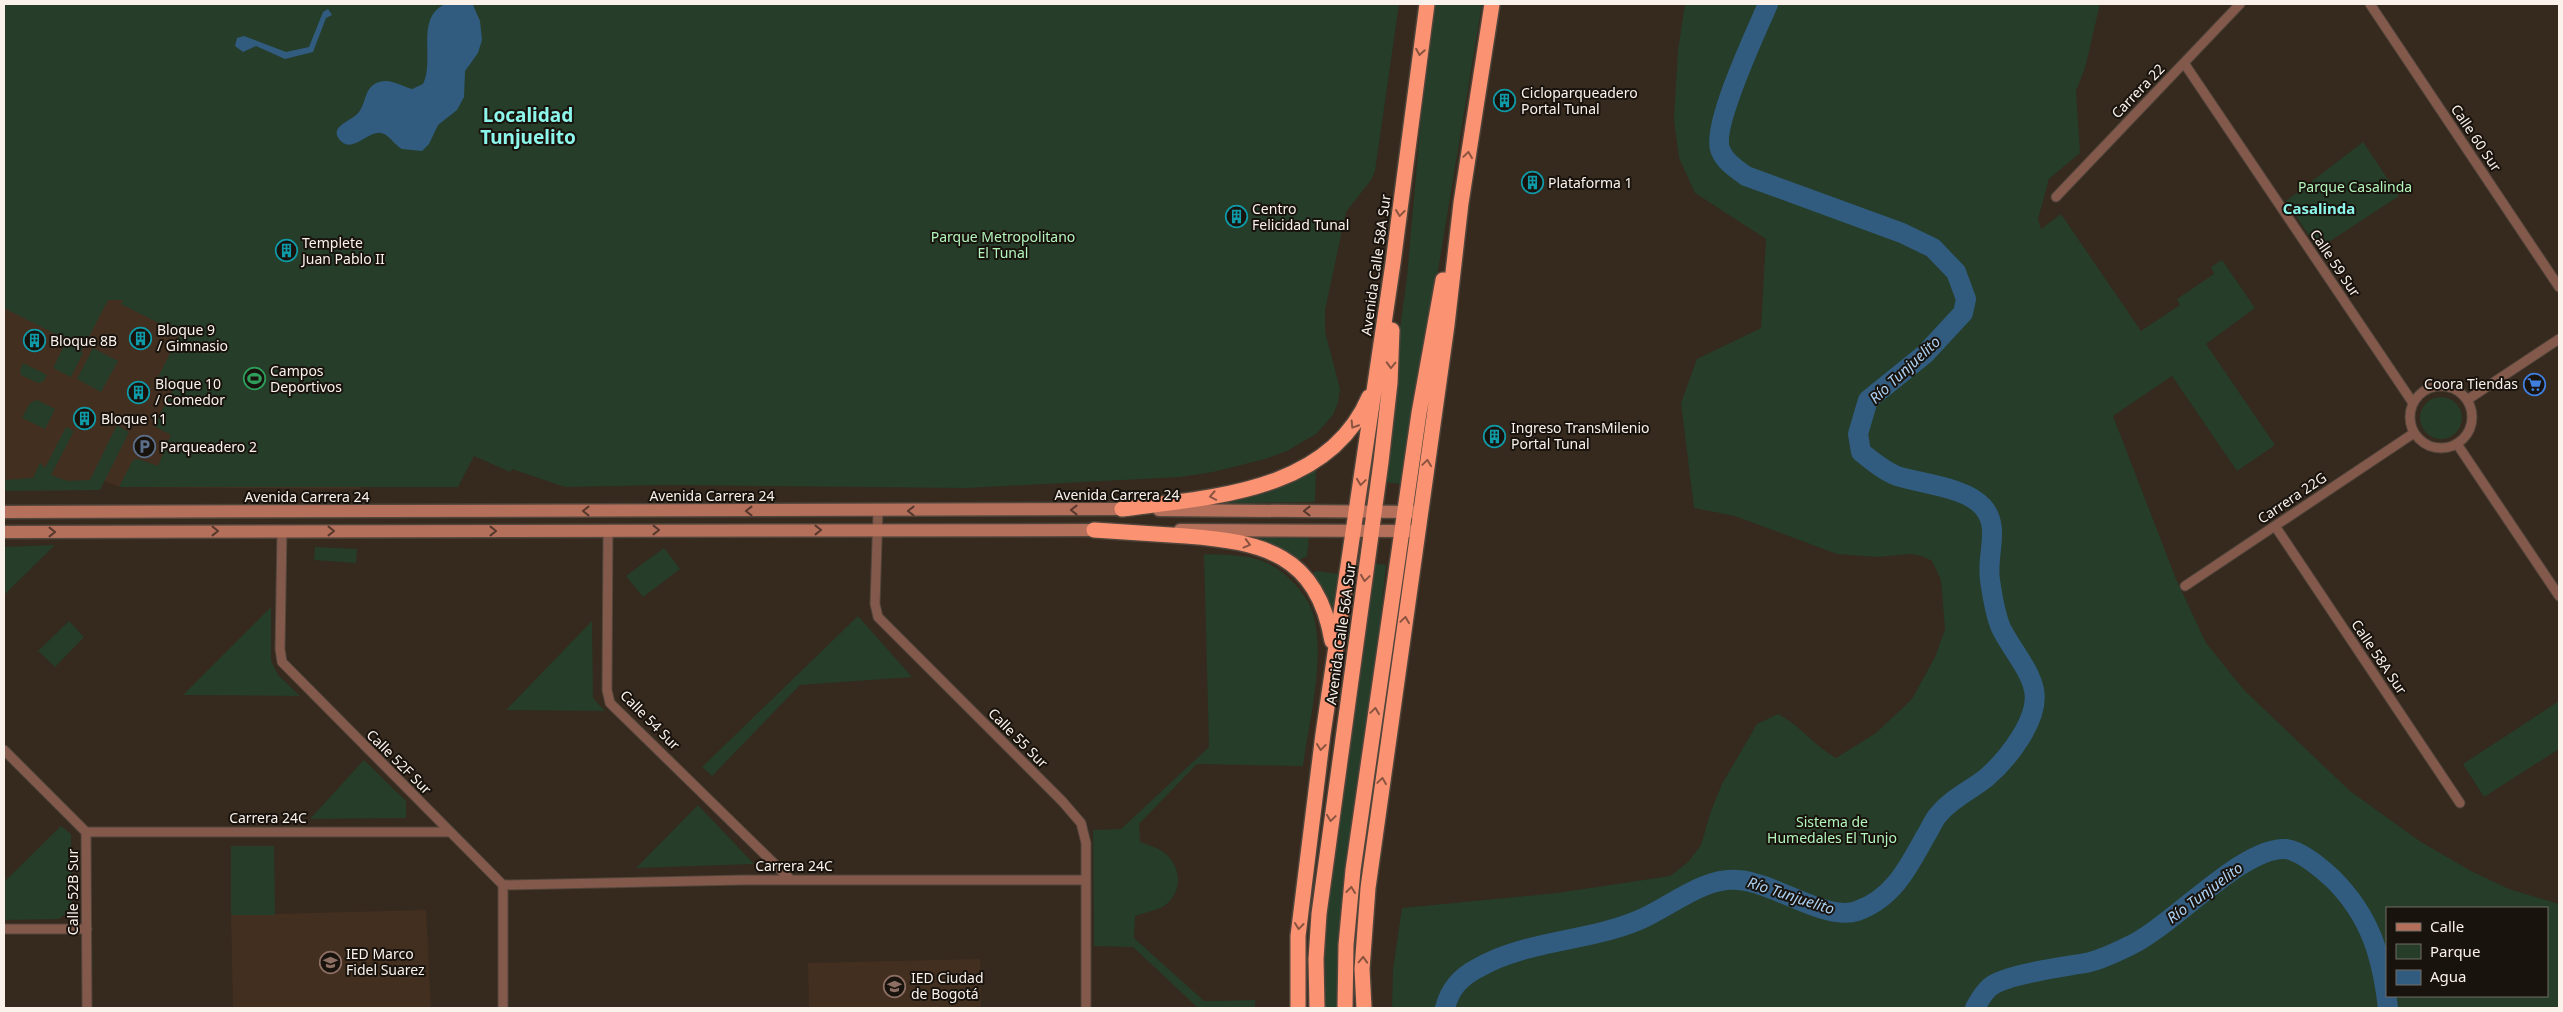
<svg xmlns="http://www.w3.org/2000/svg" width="2563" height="1012" viewBox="0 0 2563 1012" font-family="'Noto Sans',sans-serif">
  <rect width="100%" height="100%" fill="#36291e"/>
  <!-- built -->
  <path fill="#422f20" d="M4,300h358l-1,189 -242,-2 -14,-6 -5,9 -96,1z
    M426,910l5,98h-198l-2,-93z
    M980,959l1,49h-172l-1,-45z"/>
  <!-- green -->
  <path fill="#253d29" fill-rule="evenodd" d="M4,4h1395l-24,167 -4,9 -25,32 -21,98v22l15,57 -2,14 -5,12 -17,19 -29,17 -22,8 -52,13 -33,5 -213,11 -300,-3 -102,2 -53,-18 -2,3 -36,-16 -16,31h-339l14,-27 6,-1 19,7 13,-31 -17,-9 21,-40 -17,-9 22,-43 -59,-30 2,-4h-15l-27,52 2,1 -12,24 -18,-9 14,-28 -63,-32z
    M1435,4h47l-65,394 -17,86 -16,-2 11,-117 12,-88 18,-206z
    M1685,4h415l-15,64 -9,23 4,62 -31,26 -11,40 3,10 20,-15 80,117 39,-26 -3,-6 37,-25 -3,-7 11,-7 33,48 -49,36 69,101 -38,26 -65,-95 -59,40 63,163 30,64 38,47 106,101 71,51 50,29 38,18 50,15v104h-1167l1,-39 9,-61 155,-15 113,-17 18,-14 13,-17 10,-34 11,-27 35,-60 21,-10c22,11 36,32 58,44l40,-25 36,-34 23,-42 10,-28 -4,-49 -9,-19 -10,-5 -11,-2 -34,3 -40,-3 -102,-38 -41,-8 -13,-105 16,-44 64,-31 5,-89 -71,-46 -16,-35 -5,-39 4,-69zM2387,908h160v88h-160z
    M2363,142l36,54 -81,53 -32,-48z
    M93,348l25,13 -17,31 -24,-13z
    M23,363l24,12 -4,7 -5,1 -17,-8 -1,-5z
    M2420 418a21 21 0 1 1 42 0a21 21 0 1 1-42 0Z
    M37,400l18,9 -10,20 -23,-11 8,-15z
    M117,425l12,7 -29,58 -96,1v-11l29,-2 7,-15 5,5 21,-41 8,4 -23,44 16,6 23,-1z
    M1316,470l-1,32 -111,2 62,-14z
    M1245,536l64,2 -2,18 -10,5z
    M55,545l-51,50v-48z
    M315,547l42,2 -1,14 -42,-3z
    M664,548l16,21 -37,28 -17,-21z
    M1204,554c21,1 48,0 67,11 18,10 39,32 43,52 11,44 -5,104 -11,149l-106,-2 -58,60 1,18c9,3 18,6 25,11 17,15 18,39 -1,53 -8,5 -21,7 -29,10l-1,22 70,63 51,-1v8h-57l-65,-61 -39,-1 -1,-116 28,-1 88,-82z
    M1373,563l13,2 -10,97 -22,149 -12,197h-18l-1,-69z
    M1316,571l24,3 -6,47 -23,-46z
    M271,607v53l7,15 22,21 -117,-1z
    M858,616l54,61 -112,8 -88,91 -10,-9z
    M69,621l15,16 -29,30 -17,-16z
    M592,621l1,77 12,13 -99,-1z
    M2559,701v48l-75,48 -21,-33z
    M364,760l42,41v17l-96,1z
    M698,805l56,59 -118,4z
    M61,826l10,8 1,75 -13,10 -55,1v-38z
    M231,846h43l1,69h-44z"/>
  <!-- water -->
  <path fill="#325c7f" d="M445,4l28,1 7,16 2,19 -4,13 -13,18 -1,26 -7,13 -19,15 -9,19 -7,7 -20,-2c-8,-4 -12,-14 -21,-16 -13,-2 -27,19 -39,9 -17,-15 11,-21 17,-30 8,-11 5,-25 20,-30 12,-4 22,4 33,7l11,-5c12,-25 -8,-66 22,-80z
    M328,9l4,6 -6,3 -13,34 -28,7 -29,-13 -13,6 -8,-6 2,-8 7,-2 42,16 23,-5 14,-35z"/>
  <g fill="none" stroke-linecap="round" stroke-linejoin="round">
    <!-- river -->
    <path stroke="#325c7f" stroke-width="20" d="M1445,1008c5,-19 15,-31 33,-40 49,-28 109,-26 161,-48 31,-13 64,-43 99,-40 35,2 89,42 119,31 36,-13 51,-43 68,-74 5,-7 8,-17 14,-23 13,-16 32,-24 47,-36 21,-18 54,-59 48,-88 -4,-21 -24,-43 -33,-62 -6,-14 -9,-34 -11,-48 -4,-25 11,-53 -7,-73 -17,-20 -61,-23 -86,-31 -13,-5 -25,-15 -36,-24l-3,-18 10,-34 57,-46 38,-41 3,-14 -10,-27 -23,-24 -31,-15 -156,-57c-10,-7 -22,-15 -26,-27 -8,-25 37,-119 48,-145
      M1975,1008c4,-7 8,-15 15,-21 16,-13 73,-20 95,-24 14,-2 29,-10 42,-16 44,-19 115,-101 159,-98 16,2 36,20 47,30 38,38 49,78 55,129"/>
    <defs>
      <path id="street" d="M2370,4l189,283
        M2184,63l229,340
        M2056,197l184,-193
        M2410 417a31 31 0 1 1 62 0a31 31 0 1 1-62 0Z
        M2467,400l92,-61
        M2457,444l102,152
        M878,511l-3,93 3,13 184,184 19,22 5,20v165
        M2275,526l185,277
        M282,531l-2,118 2,13 221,223v123
        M608,531l-1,159 3,13 181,177
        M2185,586l229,-153
        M4,750l82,82 1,176
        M86,832h363
        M503,885l240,-5h343
        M4,929h83"/>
      <path id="secondary" d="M1159,510l255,2
        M4,512l1127,-3
        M1180,530l230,1
        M4,532l1098,-2"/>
      <path id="highway" d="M1122,509c90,-12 207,-17 247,-112
        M1094,530c31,2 62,4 92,6 77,6 131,18 146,105
        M1298,1008v-72l25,-202 70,-471 34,-259
        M1317,1008l-1,-49 3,-45 62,-452 9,-79 2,-53
        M1345,1008l1,-63 7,-75 66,-457 24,-133
        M1364,1008l-2,-39 6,-81 79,-563 14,-122 31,-199"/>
    </defs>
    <!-- street casing -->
    <use href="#street" stroke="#51453b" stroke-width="11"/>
    <!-- secondary casing -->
    <use href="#secondary" stroke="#51453b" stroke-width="15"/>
    <!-- highway casing -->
    <use href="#highway" stroke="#51453b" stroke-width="18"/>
    <!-- street -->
    <use href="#street" stroke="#83594b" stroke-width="9"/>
    <!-- secondary -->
    <use href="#secondary" stroke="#b4705b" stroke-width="12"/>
    <!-- highway -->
    <use href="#highway" stroke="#fb9372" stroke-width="15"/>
  </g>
  <!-- one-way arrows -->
  <defs><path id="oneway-chevron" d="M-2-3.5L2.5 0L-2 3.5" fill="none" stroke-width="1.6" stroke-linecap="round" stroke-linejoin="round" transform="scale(1.25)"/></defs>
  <g stroke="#8a5340">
    <use href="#oneway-chevron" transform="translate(1420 52) rotate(99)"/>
    <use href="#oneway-chevron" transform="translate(1468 155) rotate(-82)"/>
    <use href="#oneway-chevron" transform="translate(1400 213) rotate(97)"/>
    <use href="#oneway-chevron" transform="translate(1391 365) rotate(92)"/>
    <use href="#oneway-chevron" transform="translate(1354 425) rotate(122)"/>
    <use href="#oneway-chevron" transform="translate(1427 463) rotate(-82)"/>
    <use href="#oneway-chevron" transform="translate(1361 482) rotate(98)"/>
    <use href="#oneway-chevron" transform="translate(1213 496) rotate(169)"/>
    <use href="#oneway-chevron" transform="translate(1247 544) rotate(15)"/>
    <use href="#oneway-chevron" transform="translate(1365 578) rotate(98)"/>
    <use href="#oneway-chevron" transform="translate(1405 620) rotate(-82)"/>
    <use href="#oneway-chevron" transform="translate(1375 711) rotate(-82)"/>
    <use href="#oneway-chevron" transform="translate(1321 747) rotate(97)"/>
    <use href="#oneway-chevron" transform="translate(1382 781) rotate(-82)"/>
    <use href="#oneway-chevron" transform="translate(1331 818) rotate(98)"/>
    <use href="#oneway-chevron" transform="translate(1351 890) rotate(-83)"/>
    <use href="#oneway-chevron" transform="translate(1299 926) rotate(96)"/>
    <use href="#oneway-chevron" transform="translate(1363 960) rotate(-88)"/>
  </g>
  <g stroke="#57382d">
    <use href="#oneway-chevron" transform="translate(1074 510) rotate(180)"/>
    <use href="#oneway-chevron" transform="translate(586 511) rotate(180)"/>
    <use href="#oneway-chevron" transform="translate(749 511) rotate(180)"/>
    <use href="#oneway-chevron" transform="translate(911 511) rotate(180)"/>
    <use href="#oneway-chevron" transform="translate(1307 511) rotate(-180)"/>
    <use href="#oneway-chevron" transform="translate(656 530)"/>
    <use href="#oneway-chevron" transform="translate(818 530)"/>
    <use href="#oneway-chevron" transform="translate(215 531)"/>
    <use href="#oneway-chevron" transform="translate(331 531)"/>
    <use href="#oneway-chevron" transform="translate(493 531)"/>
    <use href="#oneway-chevron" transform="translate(52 532)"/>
  </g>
  <!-- icons -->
  <defs>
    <symbol id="building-ring" viewBox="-11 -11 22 22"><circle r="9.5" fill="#19130e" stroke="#0f9aa8" stroke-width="1.5"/><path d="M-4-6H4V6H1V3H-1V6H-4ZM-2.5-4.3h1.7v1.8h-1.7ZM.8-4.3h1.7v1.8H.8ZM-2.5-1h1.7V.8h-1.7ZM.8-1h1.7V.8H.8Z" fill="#0f9aa8"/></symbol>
    <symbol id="stadium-ring" viewBox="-11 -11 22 22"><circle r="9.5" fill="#19130e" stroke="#2e9e5b" stroke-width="1.5"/><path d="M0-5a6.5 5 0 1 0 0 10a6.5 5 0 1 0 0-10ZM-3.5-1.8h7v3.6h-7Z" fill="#2e9e5b"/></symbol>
    <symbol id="supermarket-ring" viewBox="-11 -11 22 22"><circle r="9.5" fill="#19130e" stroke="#3f7fe0" stroke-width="1.5"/><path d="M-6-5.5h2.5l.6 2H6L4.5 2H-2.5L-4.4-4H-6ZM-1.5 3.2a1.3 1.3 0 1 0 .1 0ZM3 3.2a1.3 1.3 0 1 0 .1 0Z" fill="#3f7fe0"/></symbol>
    <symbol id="parking-ring" viewBox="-11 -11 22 22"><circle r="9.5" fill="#19130e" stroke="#5c6f8a" stroke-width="1.5"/><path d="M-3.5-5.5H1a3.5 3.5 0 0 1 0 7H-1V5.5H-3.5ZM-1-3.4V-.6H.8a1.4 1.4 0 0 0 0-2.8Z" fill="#5c6f8a"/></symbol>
    <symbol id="school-ring" viewBox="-11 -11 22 22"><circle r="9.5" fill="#19130e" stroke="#8d6e63" stroke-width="1.5"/><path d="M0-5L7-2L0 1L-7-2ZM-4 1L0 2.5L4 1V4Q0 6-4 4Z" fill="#8d6e63"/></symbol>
  </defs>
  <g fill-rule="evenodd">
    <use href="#building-ring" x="1492" y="88" width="25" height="25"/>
    <use href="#building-ring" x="1520" y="170" width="25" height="25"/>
    <use href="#building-ring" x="1224" y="204" width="25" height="25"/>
    <use href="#building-ring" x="274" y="238" width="25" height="25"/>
    <use href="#building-ring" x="128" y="326" width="25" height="25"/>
    <use href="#building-ring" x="22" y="328" width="25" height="25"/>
    <use href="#stadium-ring" x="242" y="366" width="25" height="25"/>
    <use href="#supermarket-ring" x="2522" y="372" width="25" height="25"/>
    <use href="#building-ring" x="126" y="380" width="25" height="25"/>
    <use href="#building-ring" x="72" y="406" width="25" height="25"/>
    <use href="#building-ring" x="1482" y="424" width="25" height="25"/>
    <use href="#parking-ring" x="132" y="434" width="25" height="25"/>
    <use href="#school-ring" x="318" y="950" width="25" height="25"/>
    <use href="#school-ring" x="882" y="974" width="25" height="25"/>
  </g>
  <g text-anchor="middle" stroke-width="4" stroke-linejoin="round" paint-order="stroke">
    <!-- street labels -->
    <g font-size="14" fill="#faf1ea" stroke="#19130e">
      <text transform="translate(2138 91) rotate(-46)" y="5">Carrera 22</text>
      <text transform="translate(2476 138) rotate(56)" y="5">Calle 60 Sur</text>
      <text transform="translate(2335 263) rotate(56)" y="5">Calle 59 Sur</text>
      <text transform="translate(1376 265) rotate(-82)" y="5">Avenida Calle 58A Sur</text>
      <text x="1117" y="500">Avenida Carrera 24</text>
      <text x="712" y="501">Avenida Carrera 24</text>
      <text x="307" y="502">Avenida Carrera 24</text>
      <text transform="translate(2292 498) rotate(-34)" y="5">Carrera 22G</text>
      <text transform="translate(1341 634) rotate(-82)" y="5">Avenida Calle 56A Sur</text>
      <text transform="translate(2379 657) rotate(56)" y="5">Calle 58A Sur</text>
      <text transform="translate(650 720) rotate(45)" y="5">Calle 54 Sur</text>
      <text transform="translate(1018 738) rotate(45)" y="5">Calle 55 Sur</text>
      <text transform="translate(399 762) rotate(45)" y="5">Calle 52F Sur</text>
      <text x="268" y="823">Carrera 24C</text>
      <text x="794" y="871">Carrera 24C</text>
      <text transform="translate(73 892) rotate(-90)" y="5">Calle 52B Sur</text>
    </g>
    <!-- poi labels -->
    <g font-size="14" fill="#faf1ea" stroke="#19130e" text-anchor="start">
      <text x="1521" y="98">Cicloparqueadero<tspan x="1521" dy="16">Portal Tunal</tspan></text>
      <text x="1548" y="188">Plataforma 1</text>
      <text x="1252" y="214">Centro<tspan x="1252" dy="16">Felicidad Tunal</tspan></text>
      <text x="302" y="248">Templete<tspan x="302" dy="16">Juan Pablo II</tspan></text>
      <text x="157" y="335">Bloque 9<tspan x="157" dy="16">/ Gimnasio</tspan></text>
      <text x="50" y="346">Bloque 8B</text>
      <text x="270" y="376">Campos<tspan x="270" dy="16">Deportivos</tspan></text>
      <text x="155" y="389">Bloque 10<tspan x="155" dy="16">/ Comedor</tspan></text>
      <text x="2518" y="389" text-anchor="end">Coora Tiendas</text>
      <text x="101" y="424">Bloque 11</text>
      <text x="1511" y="433">Ingreso TransMilenio<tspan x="1511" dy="16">Portal Tunal</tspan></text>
      <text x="160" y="452">Parqueadero 2</text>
      <text x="346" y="959">IED Marco<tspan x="346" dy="16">Fidel Suarez</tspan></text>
      <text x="911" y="983">IED Ciudad<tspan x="911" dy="16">de Bogotá</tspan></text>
    </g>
    <!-- park labels -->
    <g font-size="14" fill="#b2f6bb" stroke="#19130e">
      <text x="2355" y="192">Parque Casalinda</text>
      <text x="1003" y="242">Parque Metropolitano<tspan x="1003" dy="16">El Tunal</tspan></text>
      <text x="1832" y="827">Sistema de<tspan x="1832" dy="16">Humedales El Tunjo</tspan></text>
    </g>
    <!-- neighbourhood labels -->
    <g font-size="15" font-weight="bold" fill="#8cf6eb" stroke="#19130e">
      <text x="2319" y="214">Casalinda</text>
    </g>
    <!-- water labels -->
    <g font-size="15" font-style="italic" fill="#abd1f3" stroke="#19130e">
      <text transform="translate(1905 370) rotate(-43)" y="5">Río Tunjuelito</text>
      <text transform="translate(2205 893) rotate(-37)" y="5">Río Tunjuelito</text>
      <text transform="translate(1791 896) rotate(18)" y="5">Río Tunjuelito</text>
    </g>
    <!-- district labels -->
    <g font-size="19" font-weight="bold" fill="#8cf6eb" stroke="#19130e">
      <text x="528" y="122">Localidad<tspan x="528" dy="22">Tunjuelito</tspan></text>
    </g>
  </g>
  <!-- border -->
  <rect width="2563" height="1012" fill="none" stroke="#faf1ea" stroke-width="10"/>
  <!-- legend -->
  <rect x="2386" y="907" width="162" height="90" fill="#19130e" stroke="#736c66"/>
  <rect x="2396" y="923" width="25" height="8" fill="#b4705b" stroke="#736c66"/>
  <text x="2430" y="932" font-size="15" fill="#faf1ea">Calle</text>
  <rect x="2396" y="944" width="25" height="15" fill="#253d29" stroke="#736c66"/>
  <text x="2430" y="957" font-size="15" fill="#faf1ea">Parque</text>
  <rect x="2396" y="970" width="25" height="15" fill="#325c7f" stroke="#736c66"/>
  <text x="2430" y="982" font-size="15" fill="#faf1ea">Agua</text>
</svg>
